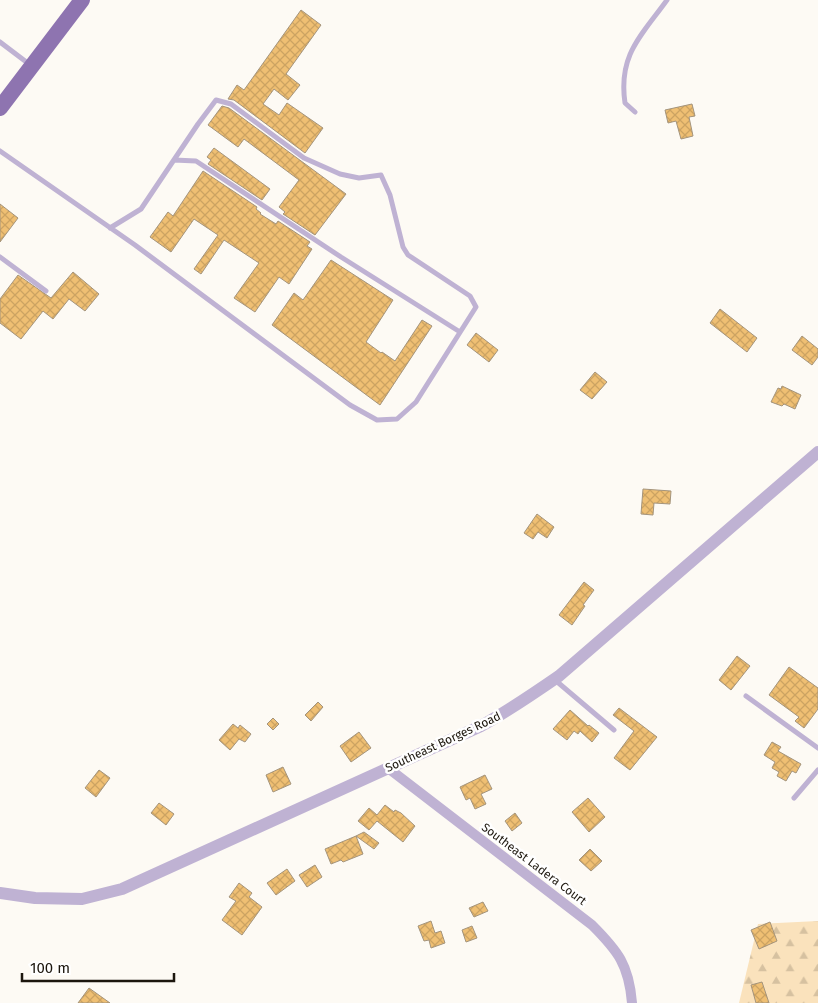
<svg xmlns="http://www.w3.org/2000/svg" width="818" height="1003" viewBox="0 0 818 1003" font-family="'Fira Sans',sans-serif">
  <defs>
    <pattern id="forest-firs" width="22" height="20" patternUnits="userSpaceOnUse" patternTransform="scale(1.25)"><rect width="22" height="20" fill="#fae2bc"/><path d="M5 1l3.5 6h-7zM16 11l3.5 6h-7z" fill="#d6c1a0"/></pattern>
    <pattern id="building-cross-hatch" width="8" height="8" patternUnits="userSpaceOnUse" patternTransform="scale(1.25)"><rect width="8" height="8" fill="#efbf73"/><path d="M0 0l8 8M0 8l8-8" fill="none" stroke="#cca362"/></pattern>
  </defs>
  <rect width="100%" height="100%" fill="#fdfaf4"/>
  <!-- forest -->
  <path fill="url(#forest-firs)" d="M818,921v82h-79l19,-79z"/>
  <!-- building -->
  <path fill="url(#building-cross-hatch)" stroke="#a4947c" d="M301,10l20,15 -35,49 14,11 -12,15 -14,-11 -11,15 16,11 8,-12 36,25 -18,25 -71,-53 -6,-1 9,-14 7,5z
    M692,104l3,12 -6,1 4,19 -12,3 -5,-18 -8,2 -3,-13z
    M222,106l7,2 117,86 -31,41 -32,-21 2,-2 -6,-5 20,-27 -55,-41 -6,8 -30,-22z
    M214,148l56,41 -8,11 -54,-36 3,-4 -4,-3z
    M203,171l54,36 -1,2 5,4 -1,1 16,10 2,-3 32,21 -3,4 5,3 -23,35 -10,-7 -24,35 -21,-14 25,-35 -35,-23 -23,34 -7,-5 24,-34 -24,-16 -23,33 -21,-15 18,-25 5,4z
    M0,204l18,14 -18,24z
    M331,260l62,40 -27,42 15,11 1,-1 13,9 27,-41 10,6 -52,79 -108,-80 22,-32 9,7z
    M73,272l26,22 -14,17 -16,-12 -16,20 -10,-8 -22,28 -21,-16v-24l18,-24 33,23z
    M720,309l37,29 -10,14 -37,-29z
    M476,333l22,17 -9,12 -22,-17z
    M802,336l16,13v8l-6,8 -20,-15z
    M595,372l12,10 -15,17 -12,-9z
    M782,386l19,9 -6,14 -11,-5 -2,2 -11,-4 7,-14 3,1z
    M643,489l28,2 -1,13 -16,-1 -1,12 -12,-1z
    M537,514l17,13 -7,11 -9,-6 -5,7 -9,-6z
    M584,582l10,8 -11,15 2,1 -13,19 -13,-10z
    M737,656l13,10 -19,24 -12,-10z
    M789,667l29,21v21l-14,19 -9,-7 4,-4 -30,-22z
    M318,702l5,5 -12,14 -6,-6z
    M619,708l38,29 -27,33 -16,-12 20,-27 -21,-16z
    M570,710l18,16 1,-1 10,8 -7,9 -12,-11 -2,3 -4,-3 -7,9 -14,-11z
    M273,718l6,6 -6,6 -6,-6z
    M233,724l5,4 2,-3 11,9 -6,8 -6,-3 -9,11 -11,-10z
    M359,732l12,16 -20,14 -11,-16z
    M772,742l9,5 -3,4 23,13 -5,9 -4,-2 -6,10 -9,-5 2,-4 -7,-4 3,-6 -11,-7z
    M283,767l8,17 -18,8 -7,-17z
    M99,770l11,8 -14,19 -11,-9z
    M485,775l7,14 -11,5 5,10 -11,5 -5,-11 -4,2 -6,-13z
    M588,798l17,19 -16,15 -17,-20z
    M159,803l15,11 -8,11 -15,-12z
    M385,805l9,7 1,-2 6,3 14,13 -12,16 -26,-21 -8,9 -11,-9 11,-13 8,7z
    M515,813l7,10 -10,8 -7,-10z
    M364,832l15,11 -5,6 -18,-13z
    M356,836l7,18 -20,8 -2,-2 -10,4 -6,-15z
    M590,849l12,12 -11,10 -12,-11z
    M315,865l7,12 -15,10 -8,-12z
    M287,869l8,12 -19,14 -9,-12z
    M239,883l13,10 -3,4 13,10 -20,28 -20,-15 14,-19 -7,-4z
    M483,902l5,9 -14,6 -5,-9z
    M431,921l4,12 6,-2 4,12 -14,5 -2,-8 -5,1 -6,-15z
    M770,922l7,19 -18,8 -8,-19z
    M472,926l5,12 -11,4 -4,-12z
    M762,982l7,21h-13l-5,-18z
    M89,988l21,15h-32z"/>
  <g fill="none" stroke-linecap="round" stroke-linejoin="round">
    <!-- service -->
    <path stroke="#bfb2d3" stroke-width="5" d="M0,42l29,22
      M635,112l-10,-9c-7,-48 16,-67 42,-103
      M0,151l135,94 215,160 27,15 20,-1 19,-17 60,-95 -6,-11 -62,-41 -5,-8 -13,-52 -9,-20 -22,3 -19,-4 -36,-16 -73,-54 -15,-4 -18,24 -57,85 -31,19
      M174,160l22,1 145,96 119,75
      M0,257l46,34
      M555,680l59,50
      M746,696l72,52
      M794,798l24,-28"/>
    <!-- minor -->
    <path stroke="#bfb2d3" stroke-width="10" d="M388,768l204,157c26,26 37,40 40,78"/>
    <!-- tertiary -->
    <path stroke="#bfb2d3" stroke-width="12" d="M0,893l35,5 47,1 40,-10 359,-163c27,-15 52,-32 78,-50l259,-224"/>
    <!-- primary -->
    <path stroke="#8e74b0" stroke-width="16" d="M0,108l82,-108"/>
  </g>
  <g text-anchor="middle" stroke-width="5" stroke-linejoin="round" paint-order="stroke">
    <!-- street labels -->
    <g font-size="12" fill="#1c160d" stroke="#fff">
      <text transform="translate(443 742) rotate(-25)" y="4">Southeast Borges Road</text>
      <text transform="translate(534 864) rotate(37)" y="4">Southeast Ladera Court</text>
    </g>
  </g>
  <!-- scale -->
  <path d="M22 973v8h152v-8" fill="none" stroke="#1c160d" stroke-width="2.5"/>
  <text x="30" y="973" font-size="15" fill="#1c160d" stroke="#ffffff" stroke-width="4" paint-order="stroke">100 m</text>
</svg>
